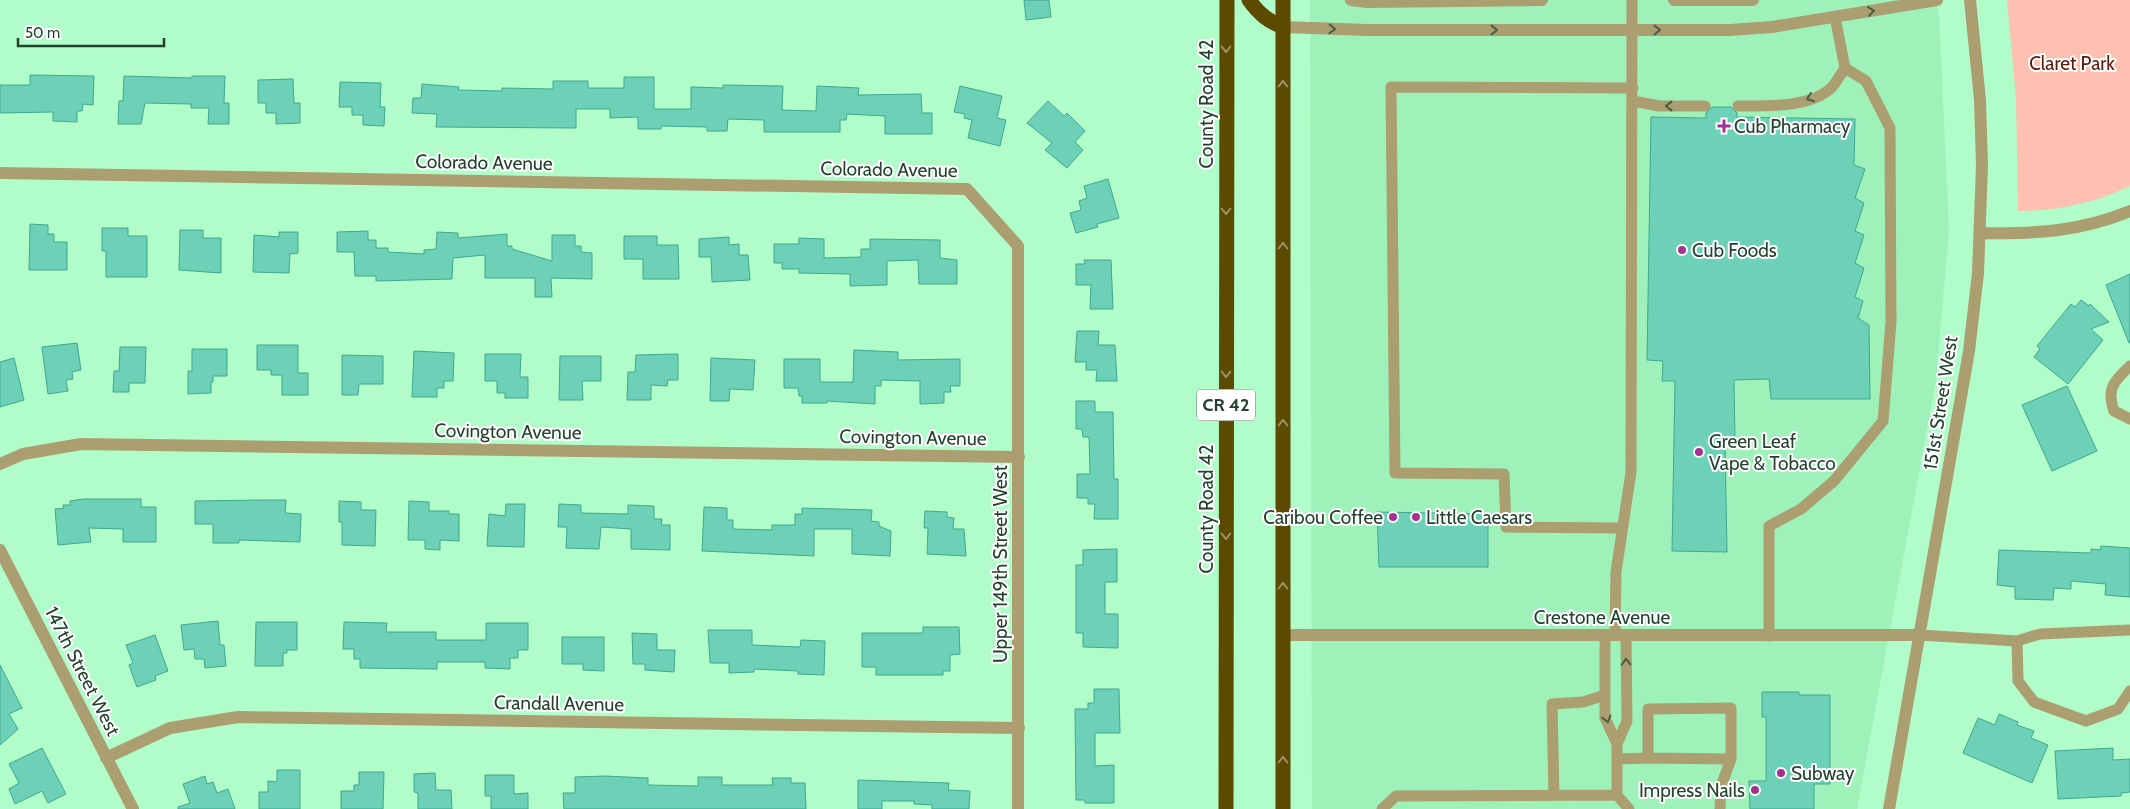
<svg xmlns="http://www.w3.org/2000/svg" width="2130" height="809" viewBox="0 0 2130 809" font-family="Cabin,sans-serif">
  <rect width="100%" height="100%" fill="#b1fdc9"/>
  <!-- built -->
  <path fill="#9ef2b9" d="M1310,0h626l3,14 10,216 -13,151 -79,428h-545z"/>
  <!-- green -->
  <path fill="#fdc0b1" d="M2007,0h123v186c-35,17 -73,25 -112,25l-2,-113z"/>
  <!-- building -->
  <path fill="#6cd1b6" stroke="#3fa88f" d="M1024,0h25l2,17 -25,3z
    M30,75l64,1 -1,29 -10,-1 -1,7h-5v11l-24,-1v-9l-53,1v-28h30z
    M124,76l68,2v-2h33l-1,27h5v21h-21l1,-16h-18v-4l-46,-1 -4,21h-23l1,-23h4z
    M624,77h30v32h37v-22l32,1v-3l60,1 -1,24 34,1 1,-25 42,2 -1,7 63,-1 1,19h10v21h-47v-18l-38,-2 -1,6h-6v12h-76v-12l-36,-1 -1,12h-20v-4l-46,-1v3h-23v-12l-28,1v-9h-34v19l-140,-1 1,-13 -25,-1 1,-15h8l1,-14 37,3 -1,3 44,1v-3l51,1v-8h35v7h36z
    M293,79l1,24h6v20l-24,1v-11h-10v-10h-8v-23z
    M340,82l41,1 -1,24h5l-1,19 -21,-1v-10h-11v-8h-13z
    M960,86l42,10 -5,22 9,2 -6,26 -32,-8 4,-18 -8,-2 1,-4 -11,-2z
    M1048,101l16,15 3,-3 18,18 -10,11 8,8 -16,18 -22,-18 7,-7 -25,-20z
    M1712,107h19l6,6v4l118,2 -1,46 11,4 -10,29 9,5 -9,28 9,4 -9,28 9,5 -9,29 8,4 -5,17 11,7 1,74h-99l-2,-20 -35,1 1,61 -10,2 2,109 -55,-1 3,-170h-13l1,-20 -16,-1 4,-243 55,1v-5z
    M1108,179l11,39 -22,6 1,3 -22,6 -6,-20 11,-3 -2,-9 8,-3 -3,-12z
    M30,224l18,1v9h6v8h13v28h-38z
    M102,228h26v8h19v41h-41v-26h-4z
    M180,230h23v8h18v35l-42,-3z
    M368,231v9h8v8h12v4l36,2v-4l12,-1 1,-17 21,1v5l49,-4v12h5v3l40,12v-26h23v11h6v6l11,1v26l-41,-1 1,19h-17v-19h-50v-23l-32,3 -1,21 -76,2v-5h-21l-1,-24h-17v-20z
    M279,232h19v21l-8,1 -1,19 -36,-1 1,-37 25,2z
    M624,236h33v9h21l1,34h-36v-20h-19z
    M729,237v8l10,-1v11h9l2,25 -38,2 -1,-25h-12v-18z
    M799,238l25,1v19l37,-1v-8h9v-10l70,1v18l17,2v24h-38l-1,-24 -31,1v24l-37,1v-12l-51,-1v-4h-17v-6h-8v-19h25z
    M1084,260h27l2,49h-23l1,-24h-15v-21h9z
    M2130,274v69h-1l-23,-58z
    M2081,300l8,6 1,-2 19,18 -18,7 12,11 -35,44 -34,-27 6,-8 -3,-3 34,-42 4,3z
    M1077,331h22l-1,14h17l2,36h-21l1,-11h-11v-8h-11z
    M77,343l4,27 -9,2 1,7 -7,1 2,11 -20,3 -6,-47z
    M257,345h41v28h10v22h-26v-20h-11v-5h-14z
    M120,347h26l-1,36h-16v9h-16l1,-21h5z
    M192,349h35v27h-14v6h-2v11l-23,1v-23h4z
    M854,350l44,2v8l62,-1v27h-10l1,6h-7v11l-24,1v-23l-39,-1v6h-6v18l-48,-3v2h-25v-7h-3l-1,-8h-14v-29h36v23h33z
    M414,351l40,2 -1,28h-9v7h-7v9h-25z
    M485,354h36l-1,23h8v21h-23v-5h-8v-12h-12z
    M678,354v26h-10l-1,6 -16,-1v15h-24l1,-28h7l1,-17z
    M342,355l41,1v28h-24l-1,11h-16z
    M560,356h41v25h-19l1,19h-24z
    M14,358l10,42 -24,7v-45z
    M711,358l44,2 -2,30 -23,-1 -1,12h-19z
    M2067,386l30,65 -45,20 -30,-66z
    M1076,401h19v11h18l1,67h4v40h-24l1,-15h-7v-6h-11v-24h13l-1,-37h-6l-1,-8h-6z
    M84,499h57v8h15v35h-33v-13l-34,-1 2,14 -33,3 -3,-36 9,-1 -1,-3h7v-4z
    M263,500h23l-1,13 16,1 -1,28 -61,-2v3h-26v-19h-18v-23z
    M339,501l22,1v8h15l-1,36 -33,-1v-23h-3z
    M409,501l20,1v9h20v3h10v27l-19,-1v10l-15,-1v-9h-17z
    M506,504h19l-1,43 -37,-1 2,-32 16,2z
    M559,504l22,1v8l47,1v-9l26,1v13h8l-1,6h9v25l-39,-1v-20l-30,-2 -2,22 -33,-1 1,-21h-9z
    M704,507l23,1v12h6v9l39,1v-5h23v-11h7v-6l70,2 -1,11 8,1v4l12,5 -1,25 -38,-2v-25h-38v27l-112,-5z
    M925,511l22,1v5l7,1 -1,11h11l2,27 -39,-2 1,-26h-4z
    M1377,512l111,2v53h-109z
    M2101,546l29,2v49l-25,-2 1,-11 -35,-3v8l-17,-1 -1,12 -38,-1v-12l-18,-2 2,-35 92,3v-4l9,1z
    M1117,549v33h-12v32h13v34l-35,-1v-14h-7v-68h7v-15z
    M218,621l2,24h4l2,21 -21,2 -1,-9h-9l-1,-10 -10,1 -3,-25z
    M256,622h41v28h-10v3h-4v13h-28z
    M344,622l43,1 -1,9h50v8h50v-17h42v27h-10v8h-8v11l-25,-1v-6h-48v7l-77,-1v-9h-6v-10h-11z
    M923,627h36l1,27 -10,1v16h-7v4h-67v-8h-14v-34h61z
    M708,630h44v15l48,2 1,-7 24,1 -1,34 -26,-1v-3l-44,-2v3l-25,1v-10h-19z
    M632,633l25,1v16h18l-1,22 -29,-2v-6h-12z
    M155,635l13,36 -13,5 1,4 -19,7 -8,-22 4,-2 -7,-18z
    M562,637h42v34l-21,-1v-6h-21z
    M0,665l22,43 -13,6 9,15 -18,16z
    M1094,689h25l1,44h-25v33l19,-1v38h-29v-3h-9l-1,-91h13v-6h6z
    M1762,692h37v3h31v89h-16v25h-64l-1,-28h17v-64h-4z
    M1999,714l19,8 -1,3 17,6 -3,7 17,7 -16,38 -69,-30 15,-35 17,7z
    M42,748l24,46 -18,9 -6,-12 -27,13 -6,-15 10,-6 -10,-19z
    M2113,748v12l17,-1v33l-9,1v3l-63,3 -3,-48z
    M277,770h23v39h-41v-17h9v-11l9,1z
    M359,772h25l-1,37h-42v-18h13v-6h5z
    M435,773l1,17h15l1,19h-34v-16l-4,-1v-18z
    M485,775h29v19l14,-1v16h-37v-13h-6z
    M205,776l2,8 6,-2 4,11 11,-4 7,20h-57v-2l12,-4 -7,-19z
    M605,776l43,2v7l50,1v-9h24v8h51l-1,-7h19v5h14l1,26h-242l-1,-16h12v-16z
    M858,780l91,3 -1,7 22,1 -1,18h-37v-4l-18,-1v-3h-32v8h-24z"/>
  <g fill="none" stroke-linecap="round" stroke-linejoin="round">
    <!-- lane -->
    <path stroke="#ab9e70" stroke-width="11" d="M1633,101l26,5h46
      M1738,106c27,0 74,2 94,-19 5,-6 9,-13 13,-19
      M2130,366c-16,15 -24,23 -16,45l16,8
      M1622,528l-116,-1 -2,-53 -109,-1 -4,-386 242,1
      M1615,635l1,-63 15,-100 1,-472
      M1920,635l97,6 23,-7 90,-4
      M1769,636v-110l32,-17 33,-28 49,-60 8,-99 -1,-194 -24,-47 -21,-13 -10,-51
      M2017,641l1,40 16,21 52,19 32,-12 12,-18
      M1617,744l10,-23 -1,-85
      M1648,758l83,1
      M1617,759l31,-1v-49l83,-1v51l-10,27 -1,23
      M1554,795l-2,-91 31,-2 22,-7
      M1617,795l12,14
      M1382,809l14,-13 221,-1v-51l-12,-26v-82"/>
    <!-- street -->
    <path stroke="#ab9e70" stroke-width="12" d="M1351,0l16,2 175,-2
      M1674,0h79
      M1283,27l84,3h363l42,-3 165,-27
      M0,173l967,16 51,57v563
      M1980,233c55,1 99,-1 150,-22
      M0,464l23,-10 58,-10 938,13
      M0,550l133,259
      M1283,635h637
      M106,758l64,-30 68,-11 781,11
      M1889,809l80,-458 9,-78 4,-107 -2,-66 -10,-100"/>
    <!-- highway -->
    <path stroke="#5b4a00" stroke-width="15" d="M1249,0c10,14 19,21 34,27
      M1283,0v809
      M1226,809l1,-809"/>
  </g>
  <!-- one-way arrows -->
  <defs><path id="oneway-chevron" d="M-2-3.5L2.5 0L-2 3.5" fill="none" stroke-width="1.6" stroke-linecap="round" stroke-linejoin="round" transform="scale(1.25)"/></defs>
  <g stroke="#4c5e42">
    <use href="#oneway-chevron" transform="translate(1871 11) rotate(-9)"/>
    <use href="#oneway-chevron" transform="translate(1332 29) rotate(2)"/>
    <use href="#oneway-chevron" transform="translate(1494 30)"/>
    <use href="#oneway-chevron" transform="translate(1657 30)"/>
    <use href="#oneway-chevron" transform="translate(1810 98) rotate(160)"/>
    <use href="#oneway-chevron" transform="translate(1669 106) rotate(180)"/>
    <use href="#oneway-chevron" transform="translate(1626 662) rotate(-91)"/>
    <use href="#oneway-chevron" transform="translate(1607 719) rotate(75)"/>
  </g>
  <g stroke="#9d9266">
    <use href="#oneway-chevron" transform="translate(1226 49) rotate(90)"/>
    <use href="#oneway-chevron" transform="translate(1283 84) rotate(-90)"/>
    <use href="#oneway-chevron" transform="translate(1226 211) rotate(90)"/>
    <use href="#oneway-chevron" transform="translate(1283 246) rotate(-90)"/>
    <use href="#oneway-chevron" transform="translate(1226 374) rotate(90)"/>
    <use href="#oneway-chevron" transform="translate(1283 423) rotate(-90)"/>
    <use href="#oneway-chevron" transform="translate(1226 536) rotate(90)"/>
    <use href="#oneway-chevron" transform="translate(1283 586) rotate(-90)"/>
    <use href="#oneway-chevron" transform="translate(1283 760) rotate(-90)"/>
  </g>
  <!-- markers -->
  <g fill="#a13291" stroke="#fff" stroke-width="2">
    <path d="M1721.5 118.5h5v5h5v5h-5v5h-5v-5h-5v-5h5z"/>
    <circle cx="1682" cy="250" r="5"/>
    <circle cx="1699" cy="452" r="5"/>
    <circle cx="1393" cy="517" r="5"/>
    <circle cx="1416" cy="517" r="5"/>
    <circle cx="1781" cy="773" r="5"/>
    <circle cx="1755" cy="790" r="5"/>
  </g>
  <g text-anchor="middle" stroke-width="4" stroke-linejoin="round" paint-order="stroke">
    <!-- shield labels -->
    <rect fill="#fff" stroke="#657b6d" stroke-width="1" x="1197" y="389.5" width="58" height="31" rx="4"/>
    <g font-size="18" font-weight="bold" fill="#23422e">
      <text x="1226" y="411">CR 42</text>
    </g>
    <!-- park labels -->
    <g font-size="19" fill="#5f1909" stroke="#fff">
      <text x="2072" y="70">Claret Park</text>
    </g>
    <!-- street labels -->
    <g font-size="19" fill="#23422e" stroke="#fff">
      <text transform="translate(1206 104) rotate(-90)" y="7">County Road 42</text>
      <text transform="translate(484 162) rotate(1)" y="7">Colorado Avenue</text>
      <text transform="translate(889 169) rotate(1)" y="7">Colorado Avenue</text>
      <text transform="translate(1940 403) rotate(-81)" y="7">151st Street West</text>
      <text transform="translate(508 431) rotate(1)" y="7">Covington Avenue</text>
      <text transform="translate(913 437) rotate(1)" y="7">Covington Avenue</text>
      <text transform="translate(1206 509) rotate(-90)" y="7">County Road 42</text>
      <text transform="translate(1000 564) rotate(-90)" y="7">Upper 149th Street West</text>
      <text x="1602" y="624">Crestone Avenue</text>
      <text transform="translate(83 671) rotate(63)" y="7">147th Street West</text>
      <text transform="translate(559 703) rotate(1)" y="7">Crandall Avenue</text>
    </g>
    <!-- poi labels -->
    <g font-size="19" fill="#23422e" stroke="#fff" text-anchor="start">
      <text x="1734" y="133">Cub Pharmacy</text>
      <text x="1692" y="257">Cub Foods</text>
      <text x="1709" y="448">Green Leaf<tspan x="1709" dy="22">Vape &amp; Tobacco</tspan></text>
      <text x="1383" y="524" text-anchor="end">Caribou Coffee</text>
      <text x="1426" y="524">Little Caesars</text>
      <text x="1791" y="780">Subway</text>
      <text x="1745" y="797" text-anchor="end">Impress Nails</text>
    </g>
  </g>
  <!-- scale -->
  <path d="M18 38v8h146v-8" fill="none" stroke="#23422e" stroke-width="2.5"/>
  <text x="25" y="38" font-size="15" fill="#23422e" stroke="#ffffff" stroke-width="4" paint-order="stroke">50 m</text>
</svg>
